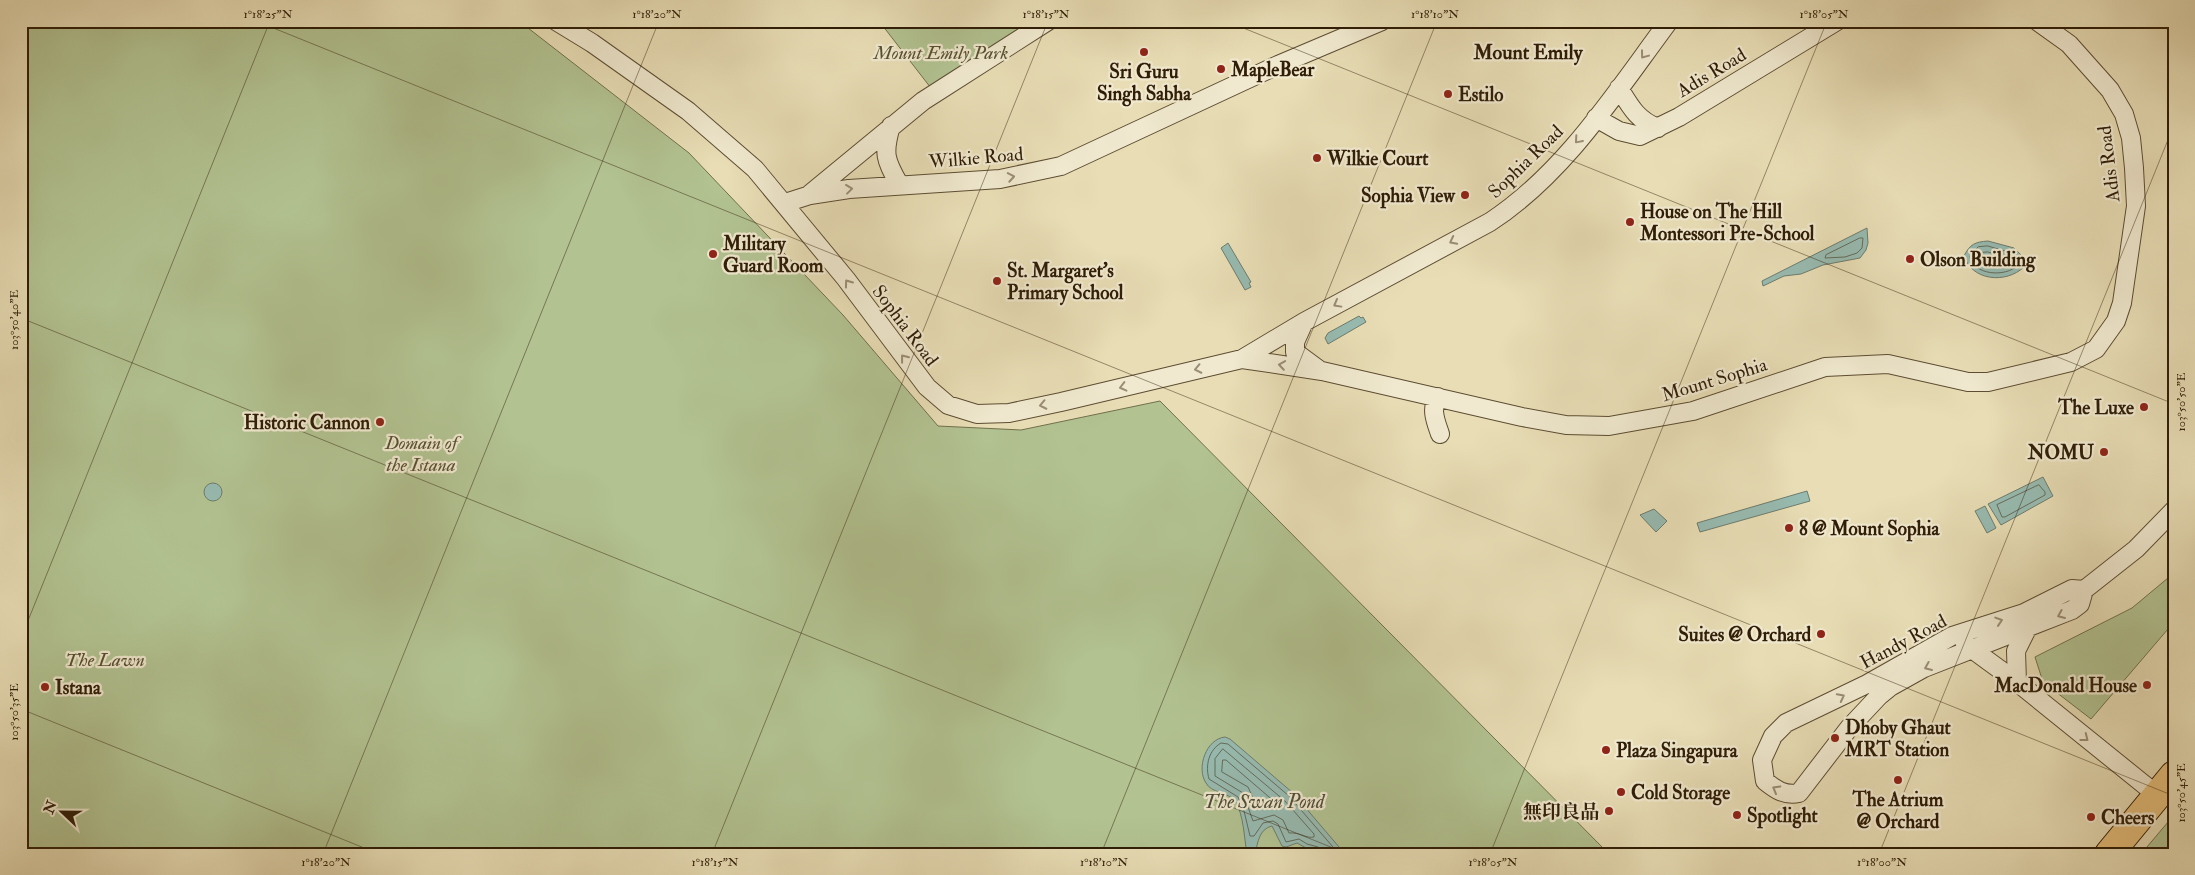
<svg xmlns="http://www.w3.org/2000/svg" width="2195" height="875" viewBox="0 0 2195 875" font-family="'IM FELL Double Pica','Noto Serif SC',serif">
  <rect width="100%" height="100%" fill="#e8ddb5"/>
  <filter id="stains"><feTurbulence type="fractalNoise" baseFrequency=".004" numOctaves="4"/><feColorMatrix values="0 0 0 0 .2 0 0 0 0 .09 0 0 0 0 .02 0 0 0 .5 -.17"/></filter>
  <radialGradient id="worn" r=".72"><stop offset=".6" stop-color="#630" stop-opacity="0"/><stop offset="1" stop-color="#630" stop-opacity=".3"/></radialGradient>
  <!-- green -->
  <path fill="#b2c291" stroke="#70704c" d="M21,21h498l170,132 154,162 95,111 83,4 139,-29 449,453h-1588z
    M879,21h165l-110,71z
    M2174,573v49l-83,97 -48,-37 -8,-25 97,-49z
    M2174,815v39h-33z"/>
  <!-- water -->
  <path fill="#97bbb1" stroke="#6d7c6d" d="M1867,228l1,15 -2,7 -6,8 -37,7 -22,9 -17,2 -21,10 -1,-5z
    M1988,241l26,7 9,9 1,10c-18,17 -52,14 -60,-11 6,-12 11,-14 24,-15z
    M1228,243l23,39 -2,1 2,4 -6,3 -24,-42z
    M1359,316l2,2 2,-1 3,5 -38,22 -3,-6 3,-5z
    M2043,477l10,19 -52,29 -13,-21z
    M204 492a9 9 0 1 1 18 0a9 9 0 1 1-18 0Z
    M1807,491l3,10 -110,31 -3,-9z
    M1985,506l11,22 -9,5 -12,-22z
    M1654,509l13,12 -11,11 -16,-17z
    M1225,737l5,2 63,54 52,61h-28l-20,-11 -11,4 -4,-1 -10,-20c-13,3 -14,16 -17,28h-8c-3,-16 -3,-39 -12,-53 -7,-9 -24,-8 -29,-18 -10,-15 0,-44 19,-46z"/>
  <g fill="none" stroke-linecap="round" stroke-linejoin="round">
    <!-- shore -->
    <path stroke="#636c5c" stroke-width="1" d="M1860,238h3l-1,10 -5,5 -12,4 -20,1 1,-3z
      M1988,246l23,7 7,6v6c-12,13 -46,10 -48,-9l8,-9z
      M1988,252l20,6 2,5c-10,6 -24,4 -33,-5l3,-5z
      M2039,485l6,7v3l-40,22h-3l-5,-12z
      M1223,749l62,52 29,33v3c-7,2 -14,-5 -25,-4l-6,-13 -9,-5 -21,6 -10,-28 -28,-17v-17z
      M1223,760h3l50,43v3l-18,3 -10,-22 -26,-15z
      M1321,854l-3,-7 -11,-3 -8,-5 -13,3 -8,-18 -5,-3 -10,2 -9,13h-4l-6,-25 -6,-14 -29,-18c-4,-14 0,-29 12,-36l7,1 61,52 50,58"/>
    <defs>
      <path id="minor" d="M556,21l36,22 96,68 67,58 91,110 81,108 21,18 29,9 32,-1 52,-11 181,-43 62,-37
        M1619,88c11,18 18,32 39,40
        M1596,118l23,13 21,5 39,-19 158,-96
        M891,126c-8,27 -6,34 8,58
        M810,194l113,-93 125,-80
        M785,203l25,-8 39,-6 151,-10 61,-13 217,-101 104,-44
        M1242,359l80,12 200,46 44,8 43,1 84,-15 132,-44 63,-3 80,18h20l83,-20 25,-13 20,-28 6,-18 14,-97 -2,-38 -3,-30 -7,-24 -14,-24 -41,-46 -32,-23
        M1318,369l-23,-17v-10l9,-20 186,-100c75,-49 126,-130 179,-201
        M1438,397c-8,12 -2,25 2,37
        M2084,590l-12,-1 -48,24 -72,23 -85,48 -81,39 -13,13 -11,24 3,21c11,9 20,15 34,12l50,-65 30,-32 11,-9 34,-19 148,-58 8,-6 4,-14 52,-41 38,-39
        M1965,644l52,38 140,113
        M2017,682l-1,-31 11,-22"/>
      <path id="primary" d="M2109,854l65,-79"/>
    </defs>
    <!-- minor casing -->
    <use href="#minor" stroke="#5d4d32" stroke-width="20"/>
    <!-- primary casing -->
    <use href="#primary" stroke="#2f1d07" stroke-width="30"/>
    <!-- minor -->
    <use href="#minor" stroke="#f0e9cf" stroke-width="18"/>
    <!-- primary -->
    <use href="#primary" stroke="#e4be7a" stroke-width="28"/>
  </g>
  <!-- one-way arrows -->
  <defs><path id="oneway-chevron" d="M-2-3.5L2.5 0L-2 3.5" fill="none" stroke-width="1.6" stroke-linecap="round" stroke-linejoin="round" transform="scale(1.25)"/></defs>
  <g stroke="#998d75">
    <use href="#oneway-chevron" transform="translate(1644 55) rotate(127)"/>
    <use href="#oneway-chevron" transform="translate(1578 140) rotate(131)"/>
    <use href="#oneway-chevron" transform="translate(1011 177) rotate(-10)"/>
    <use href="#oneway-chevron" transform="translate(849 189) rotate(-7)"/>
    <use href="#oneway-chevron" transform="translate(1453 241) rotate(153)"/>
    <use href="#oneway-chevron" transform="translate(848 283) rotate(-126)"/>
    <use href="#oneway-chevron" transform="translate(1337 304) rotate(151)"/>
    <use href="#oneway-chevron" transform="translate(904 358) rotate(-128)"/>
    <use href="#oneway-chevron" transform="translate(1282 365) rotate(-171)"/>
    <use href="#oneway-chevron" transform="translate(1198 369) rotate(168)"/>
    <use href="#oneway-chevron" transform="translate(1123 387) rotate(166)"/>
    <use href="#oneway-chevron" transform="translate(1043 405) rotate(168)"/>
    <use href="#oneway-chevron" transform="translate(2061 615) rotate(157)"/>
    <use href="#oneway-chevron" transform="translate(1999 621) rotate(-18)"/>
    <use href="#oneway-chevron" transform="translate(1928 667) rotate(157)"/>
    <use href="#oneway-chevron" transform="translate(1841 697) rotate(-27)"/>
    <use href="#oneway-chevron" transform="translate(2085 738) rotate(38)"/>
    <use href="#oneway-chevron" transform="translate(1776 789) rotate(-150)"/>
  </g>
  <!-- ticks -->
  <path fill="none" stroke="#2f1d07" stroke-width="1" stroke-opacity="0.45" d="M256,21l1918,775M1226,21l948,383M21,318l1327,536M21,638l249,-617M21,709l358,145M323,854l336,-833M712,854l336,-833M1101,854l336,-833M1490,854l337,-833M1879,854l295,-729"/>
  <!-- markers -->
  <g fill="#8f2418" stroke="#f0e9cf" stroke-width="2">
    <circle cx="1144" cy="52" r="5"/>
    <circle cx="1221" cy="69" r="5"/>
    <circle cx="1448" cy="94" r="5"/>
    <circle cx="1317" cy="158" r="5"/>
    <circle cx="1465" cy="195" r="5"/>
    <circle cx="1630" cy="222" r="5"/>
    <circle cx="713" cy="254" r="5"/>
    <circle cx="1910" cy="259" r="5"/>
    <circle cx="997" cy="281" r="5"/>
    <circle cx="2144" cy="407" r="5"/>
    <circle cx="380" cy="422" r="5"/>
    <circle cx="2104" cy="452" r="5"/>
    <circle cx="1789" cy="528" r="5"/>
    <circle cx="1821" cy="634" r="5"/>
    <circle cx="2147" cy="685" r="5"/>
    <circle cx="45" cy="687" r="5"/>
    <circle cx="1835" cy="738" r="5"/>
    <circle cx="1606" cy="750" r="5"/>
    <circle cx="1898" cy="780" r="5"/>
    <circle cx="1621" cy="792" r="5"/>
    <circle cx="1609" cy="811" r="5"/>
    <circle cx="1737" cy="815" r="5"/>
    <circle cx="2091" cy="817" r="5"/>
  </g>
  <g text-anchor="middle" stroke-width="4.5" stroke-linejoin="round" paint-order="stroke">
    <!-- park labels -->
    <g font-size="19" font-style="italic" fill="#564f30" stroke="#f0e9cf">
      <text x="941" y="59">Mount Emily Park</text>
      <text x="421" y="449">Domain of<tspan x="421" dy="22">the Istana</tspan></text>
      <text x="105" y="666">The Lawn</text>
    </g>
    <!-- poi labels -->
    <g font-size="19" font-weight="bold" fill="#2f1d07" stroke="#f0e9cf" text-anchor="start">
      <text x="1231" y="76">MapleBear</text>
      <text x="1144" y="78" text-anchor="middle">Sri Guru<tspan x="1144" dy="22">Singh Sabha</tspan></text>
      <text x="1458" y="101">Estilo</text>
      <text x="1327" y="165">Wilkie Court</text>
      <text x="1455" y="202" text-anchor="end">Sophia View</text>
      <text x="1640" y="218">House on The Hill<tspan x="1640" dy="22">Montessori Pre-School</tspan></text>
      <text x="723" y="250">Military<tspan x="723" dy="22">Guard Room</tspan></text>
      <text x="1920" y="266">Olson Building</text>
      <text x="1007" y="277">St. Margaret's<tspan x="1007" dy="22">Primary School</tspan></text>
      <text x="2134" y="414" text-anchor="end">The Luxe</text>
      <text x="370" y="429" text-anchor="end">Historic Cannon</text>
      <text x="2094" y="459" text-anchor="end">NOMU</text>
      <text x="1799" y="535">8 @ Mount Sophia</text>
      <text x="1811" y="641" text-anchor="end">Suites @ Orchard</text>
      <text x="2137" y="692" text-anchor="end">MacDonald House</text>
      <text x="55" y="694">Istana</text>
      <text x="1845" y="734">Dhoby Ghaut<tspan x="1845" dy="22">MRT Station</tspan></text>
      <text x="1616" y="757">Plaza Singapura</text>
      <text x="1631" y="799">Cold Storage</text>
      <text x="1898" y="806" text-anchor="middle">The Atrium<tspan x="1898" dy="22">@ Orchard</tspan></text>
      <text x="1599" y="818" text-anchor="end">無印良品</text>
      <text x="1747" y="822">Spotlight</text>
      <text x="2101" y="824">Cheers</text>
    </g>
    <!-- street labels -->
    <g font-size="19" fill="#2f1d07" stroke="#f0e9cf">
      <text transform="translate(1711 72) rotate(-31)" y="7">Adis Road</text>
      <text transform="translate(976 157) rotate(-5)" y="7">Wilkie Road</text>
      <text transform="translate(1525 161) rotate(-44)" y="7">Sophia Road</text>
      <text transform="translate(2108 164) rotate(-97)" y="7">Adis Road</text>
      <text transform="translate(906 325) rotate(53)" y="7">Sophia Road</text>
      <text transform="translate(1714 379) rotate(-17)" y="7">Mount Sophia</text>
      <text transform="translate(1903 641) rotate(-28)" y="7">Handy Road</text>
    </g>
    <!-- neighbourhood labels -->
    <g font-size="20" font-weight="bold" fill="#2f1d07" stroke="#f0e9cf">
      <text x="1528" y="59">Mount Emily</text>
    </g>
    <!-- water labels -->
    <g font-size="20" font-style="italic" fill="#4e4c3a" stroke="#f0e9cf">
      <text x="1264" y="808">The Swan Pond</text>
    </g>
  </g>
  <!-- margin -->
  <rect width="2195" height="875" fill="none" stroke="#e8ddb5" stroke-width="55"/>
  <!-- north arrow -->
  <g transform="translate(62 812) rotate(292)" stroke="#f0e9cf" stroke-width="4" paint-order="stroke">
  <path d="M0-4L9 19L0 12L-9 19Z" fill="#2f1d07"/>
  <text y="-8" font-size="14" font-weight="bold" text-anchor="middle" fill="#2f1d07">N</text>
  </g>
  <rect x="28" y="28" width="2140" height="820" fill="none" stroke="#2f1d07" stroke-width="2"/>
  <g font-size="12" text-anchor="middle" fill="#2f1d07">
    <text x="268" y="18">1°18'25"N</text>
    <text x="657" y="18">1°18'20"N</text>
    <text x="1046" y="18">1°18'15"N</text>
    <text x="1435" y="18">1°18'10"N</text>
    <text x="1824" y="18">1°18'05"N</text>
    <text transform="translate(14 320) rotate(-90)" y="4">103°50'40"E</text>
    <text transform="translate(2181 402) rotate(-90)" y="4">103°50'50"E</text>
    <text transform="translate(14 712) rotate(-90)" y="4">103°50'35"E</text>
    <text transform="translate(2181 793) rotate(-90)" y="4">103°50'45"E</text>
    <text x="326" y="866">1°18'20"N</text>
    <text x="715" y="866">1°18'15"N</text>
    <text x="1104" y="866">1°18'10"N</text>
    <text x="1493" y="866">1°18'05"N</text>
    <text x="1882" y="866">1°18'00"N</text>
  </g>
  <rect width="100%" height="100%" filter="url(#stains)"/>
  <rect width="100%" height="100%" fill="url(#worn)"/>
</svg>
